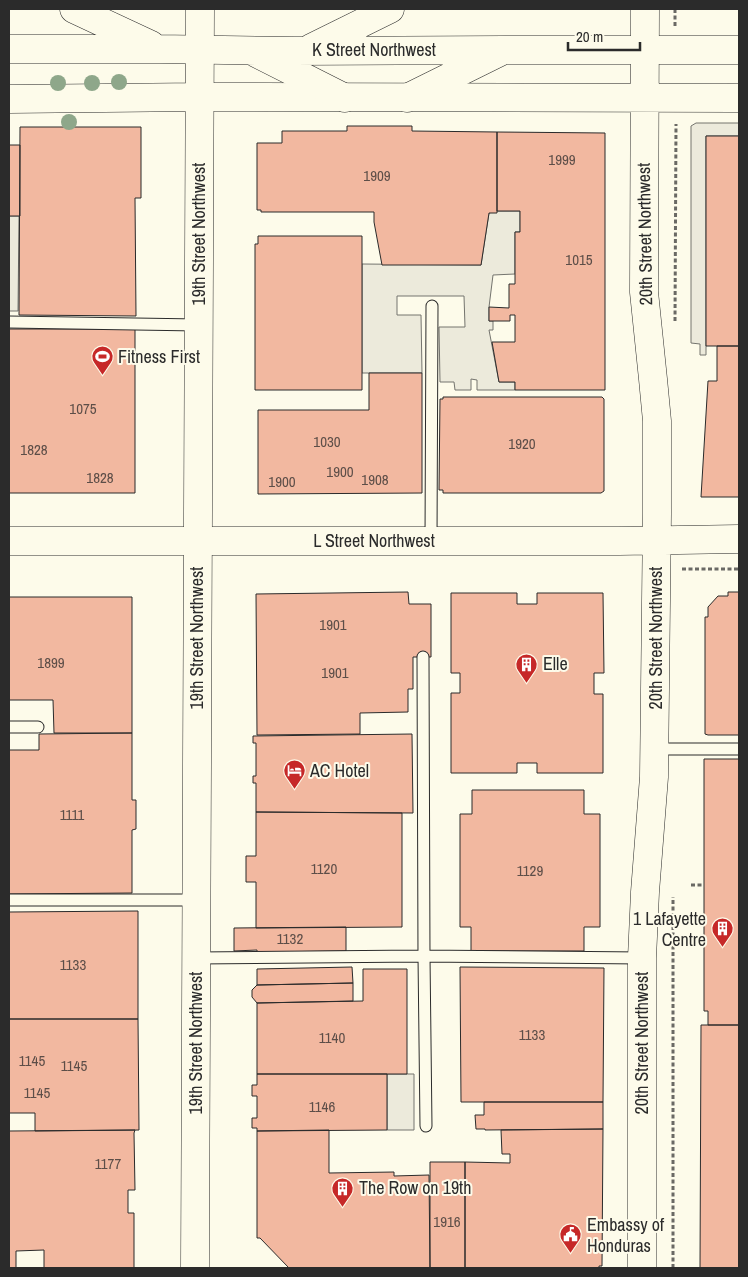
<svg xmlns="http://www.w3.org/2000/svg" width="748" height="1277" viewBox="0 0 748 1277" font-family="'Archivo Narrow',sans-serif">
  <rect width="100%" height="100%" fill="#fdfbea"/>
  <!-- parking -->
  <path fill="#eceadb" stroke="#74746e" d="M696,123h43v13h-33v219h-6v-11l-9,-1v-217z
    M497,211h23v21h-5v42l-22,1 -4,32v14h4v9h-4l10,52h16v8h-38v-10l-6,-1v11h-16l-1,-8h-14l-1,-55h26l-1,-31h-67v19h24l1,58h-60v-109l119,1 8,-52z
    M9,216h10l-1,95h-9z
    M387,1074h27v56h-27z"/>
  <!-- building -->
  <path fill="#f2b8a0" stroke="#2b2b2b" d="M347,126h65v5l85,1v81h-8l-8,52h-99l-8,-43v-10h-113v-2h-4v-67h25v-12h65z
    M20,127h121v71h-6l1,118 -117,-1z
    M497,132l108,1v257h-90v-8h-16l-7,-40h23v-27h-5v6h-21v-14l20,1v-24h6v-52h5v-21h-23z
    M706,136h33v210h-33z
    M9,145h11v71h-11z
    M258,236h104v154h-107v-146h3z
    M9,329h126v164h-126z
    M717,346h22v151h-38l7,-116h9z
    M369,373h53v120l-164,1v-84h111z
    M443,397h159l2,2v92l-3,2h-158v-3h-4l1,-91h3z
    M408,592l1,12h22v53h-18v32h-5v23l-48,1v21l-103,1 -1,-141z
    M728,592h11v143h-31l-3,-1v-117h3v-10l10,-11h10z
    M451,593h66v11h20v-11h66l1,80h-10v21h9v79h-66v-10h-20v10h-66v-80h9v-20h-9z
    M9,597h123v136h-78l-1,-33h-44z
    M132,733v67h4v29l-4,1v63l-123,1v-144h30v-16z
    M412,734l1,79 -157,-1v-29h-3v-7h3v-33h-3v-7z
    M704,759h35v266h-31v-14h-4z
    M472,790h112v24h16v113h-16v24h-113v-24h-11v-113h12z
    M256,812l146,1v114l-146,1v-46h-10v-26h10z
    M138,911v108h-129v-107z
    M346,927v24l-89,1v-2l-23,1v-23z
    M352,967l1,16 -96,2v-16z
    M460,967l144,1 -1,134h-142z
    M363,969h44v105h-150v-71l106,-2z
    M353,983v18l-96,2 -5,-6v-7l5,-5z
    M9,1019h129l1,111 -104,1v-18h-26z
    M701,1025h38v243h-39z
    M257,1074h130v56l-130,1v-3h-5v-10h5v-22h-5v-11h5z
    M484,1102h119v27l-118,1v-1h-9l-1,-14h9z
    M603,1129l-1,137h-3v2h-134v-106l45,1v-9h-8l-1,-24z
    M135,1130l-1,3 1,57h-7v23h6v55h-90v-18l-28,1v17h-7v-137z
    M329,1130v43l65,-1v4l35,-1 1,93h-141l-29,-30h-3v-107z
    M430,1162h35v106h-35z"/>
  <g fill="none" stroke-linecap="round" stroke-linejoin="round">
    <defs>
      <path id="lane" d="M9,322l189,3
        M431,541l1,-235
        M423,657l1,299 2,170
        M9,727h29
        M655,749h84
        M9,900h187
        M196,958l223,-2 223,2"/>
      <path id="secondary" d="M9,99l190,-2 540,1
        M9,541h610l120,-2
        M195,1268l5,-1259
        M642,1268v-310l3,-66 9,-115 3,-263v-93l-4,-42 -9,-87 1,-283"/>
      <path id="highway" d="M74,9l77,36
        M311,48l79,-39
        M9,49h150l135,2 212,-1h233
        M256,53l89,45
        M407,98l93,-46"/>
    </defs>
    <!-- lane casing -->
    <use href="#lane" stroke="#2b2b2b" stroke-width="13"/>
    <!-- secondary casing -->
    <use href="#secondary" stroke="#2b2b2b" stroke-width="29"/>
    <!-- highway casing -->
    <use href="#highway" stroke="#2b2b2b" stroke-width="29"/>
    <!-- path -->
    <path stroke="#6a6964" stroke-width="3" stroke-dasharray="4 2.5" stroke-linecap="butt" d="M675,9v17
      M675,321l1,-197
      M682,569h57
      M691,885h13
      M673,1268v-371"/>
    <!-- lane -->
    <use href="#lane" stroke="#fdfbea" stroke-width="11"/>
    <!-- secondary -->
    <use href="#secondary" stroke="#fdfbea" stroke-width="28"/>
    <!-- highway -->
    <use href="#highway" stroke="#fdfbea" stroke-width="28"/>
  </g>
  <!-- trees -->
  <g fill="#8ea78a">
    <circle cx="119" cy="82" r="8"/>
    <circle cx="58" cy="83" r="8"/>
    <circle cx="92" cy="83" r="8"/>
    <circle cx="69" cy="122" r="8"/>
  </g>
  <!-- icons -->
  <defs>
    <symbol id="stadium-pin" viewBox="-11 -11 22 30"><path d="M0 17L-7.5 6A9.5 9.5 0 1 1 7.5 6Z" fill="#c62828" stroke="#fdfbea"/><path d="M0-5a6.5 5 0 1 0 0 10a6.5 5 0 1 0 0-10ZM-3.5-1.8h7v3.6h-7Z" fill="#fff"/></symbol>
    <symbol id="building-pin" viewBox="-11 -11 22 30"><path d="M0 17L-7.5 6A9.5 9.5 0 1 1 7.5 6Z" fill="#c62828" stroke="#fdfbea"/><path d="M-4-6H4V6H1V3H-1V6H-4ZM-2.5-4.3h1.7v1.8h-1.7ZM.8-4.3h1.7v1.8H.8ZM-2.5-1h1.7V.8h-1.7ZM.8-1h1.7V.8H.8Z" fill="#fff"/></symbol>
    <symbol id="hotel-pin" viewBox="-11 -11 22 30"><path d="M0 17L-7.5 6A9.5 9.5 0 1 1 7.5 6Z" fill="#c62828" stroke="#fdfbea"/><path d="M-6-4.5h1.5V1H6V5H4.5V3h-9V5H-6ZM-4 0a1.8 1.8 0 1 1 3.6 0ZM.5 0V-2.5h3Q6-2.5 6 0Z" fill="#fff"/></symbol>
    <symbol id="civic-pin" viewBox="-11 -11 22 30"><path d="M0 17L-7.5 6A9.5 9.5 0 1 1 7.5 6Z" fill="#c62828" stroke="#fdfbea"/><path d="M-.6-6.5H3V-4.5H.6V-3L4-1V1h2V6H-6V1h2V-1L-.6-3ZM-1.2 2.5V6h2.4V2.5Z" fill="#fff"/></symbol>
  </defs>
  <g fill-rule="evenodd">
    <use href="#stadium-pin" x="90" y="344" width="25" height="34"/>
    <use href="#building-pin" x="514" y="652" width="25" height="34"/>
    <use href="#hotel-pin" x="282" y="758" width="25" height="34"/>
    <use href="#building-pin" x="710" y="916" width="25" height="34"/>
    <use href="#building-pin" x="330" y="1176" width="25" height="34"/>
    <use href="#civic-pin" x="558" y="1222" width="25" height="34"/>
  </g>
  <g text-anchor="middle" stroke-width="4" stroke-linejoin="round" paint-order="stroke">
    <!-- number labels -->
    <g font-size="15" fill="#5d4e48">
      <text x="562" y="165">1999</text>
      <text x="377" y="181">1909</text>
      <text x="579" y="265">1015</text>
      <text x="83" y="414">1075</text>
      <text x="327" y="447">1030</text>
      <text x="522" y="449">1920</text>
      <text x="34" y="455">1828</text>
      <text x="340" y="477">1900</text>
      <text x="100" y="483">1828</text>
      <text x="375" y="485">1908</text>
      <text x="282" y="487">1900</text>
      <text x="333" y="630">1901</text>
      <text x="51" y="668">1899</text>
      <text x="335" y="678">1901</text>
      <text x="72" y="820">1111</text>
      <text x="324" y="874">1120</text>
      <text x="530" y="876">1129</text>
      <text x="290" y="944">1132</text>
      <text x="73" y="970">1133</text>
      <text x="532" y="1040">1133</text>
      <text x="332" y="1043">1140</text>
      <text x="32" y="1066">1145</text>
      <text x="74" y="1071">1145</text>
      <text x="37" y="1098">1145</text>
      <text x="322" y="1112">1146</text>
      <text x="108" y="1169">1177</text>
      <text x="447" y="1227">1916</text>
    </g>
    <!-- street labels -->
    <g font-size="18" fill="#2b2b2b" stroke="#fdfbea">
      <text x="374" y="56">K Street Northwest</text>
      <text transform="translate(199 234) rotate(-90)" y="6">19th Street Northwest</text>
      <text transform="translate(645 234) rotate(-91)" y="6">20th Street Northwest</text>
      <text x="374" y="547">L Street Northwest</text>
      <text transform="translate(197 638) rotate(-90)" y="6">19th Street Northwest</text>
      <text transform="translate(656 638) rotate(-90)" y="6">20th Street Northwest</text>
      <text transform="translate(196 1043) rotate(-90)" y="6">19th Street Northwest</text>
      <text transform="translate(642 1043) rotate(-90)" y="6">20th Street Northwest</text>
    </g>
    <!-- poi labels -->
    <g font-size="18" fill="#2b2b2b" stroke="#fdfbea" text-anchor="start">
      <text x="118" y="363">Fitness First</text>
      <text x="543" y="670">Elle</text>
      <text x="310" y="777">AC Hotel</text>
      <text x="706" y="925" text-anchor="end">1 Lafayette<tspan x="706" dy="21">Centre</tspan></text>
      <text x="359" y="1194">The Row on 19th</text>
      <text x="587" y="1231">Embassy of<tspan x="587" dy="21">Honduras</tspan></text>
    </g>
  </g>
  <!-- border -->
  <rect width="748" height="1277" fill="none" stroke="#2b2b2b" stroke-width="20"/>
  <!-- scale -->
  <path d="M568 42v8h72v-8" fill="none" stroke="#2b2b2b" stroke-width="2.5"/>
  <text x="576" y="42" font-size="15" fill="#2b2b2b" stroke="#fdfbea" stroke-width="4" paint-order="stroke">20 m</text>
</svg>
